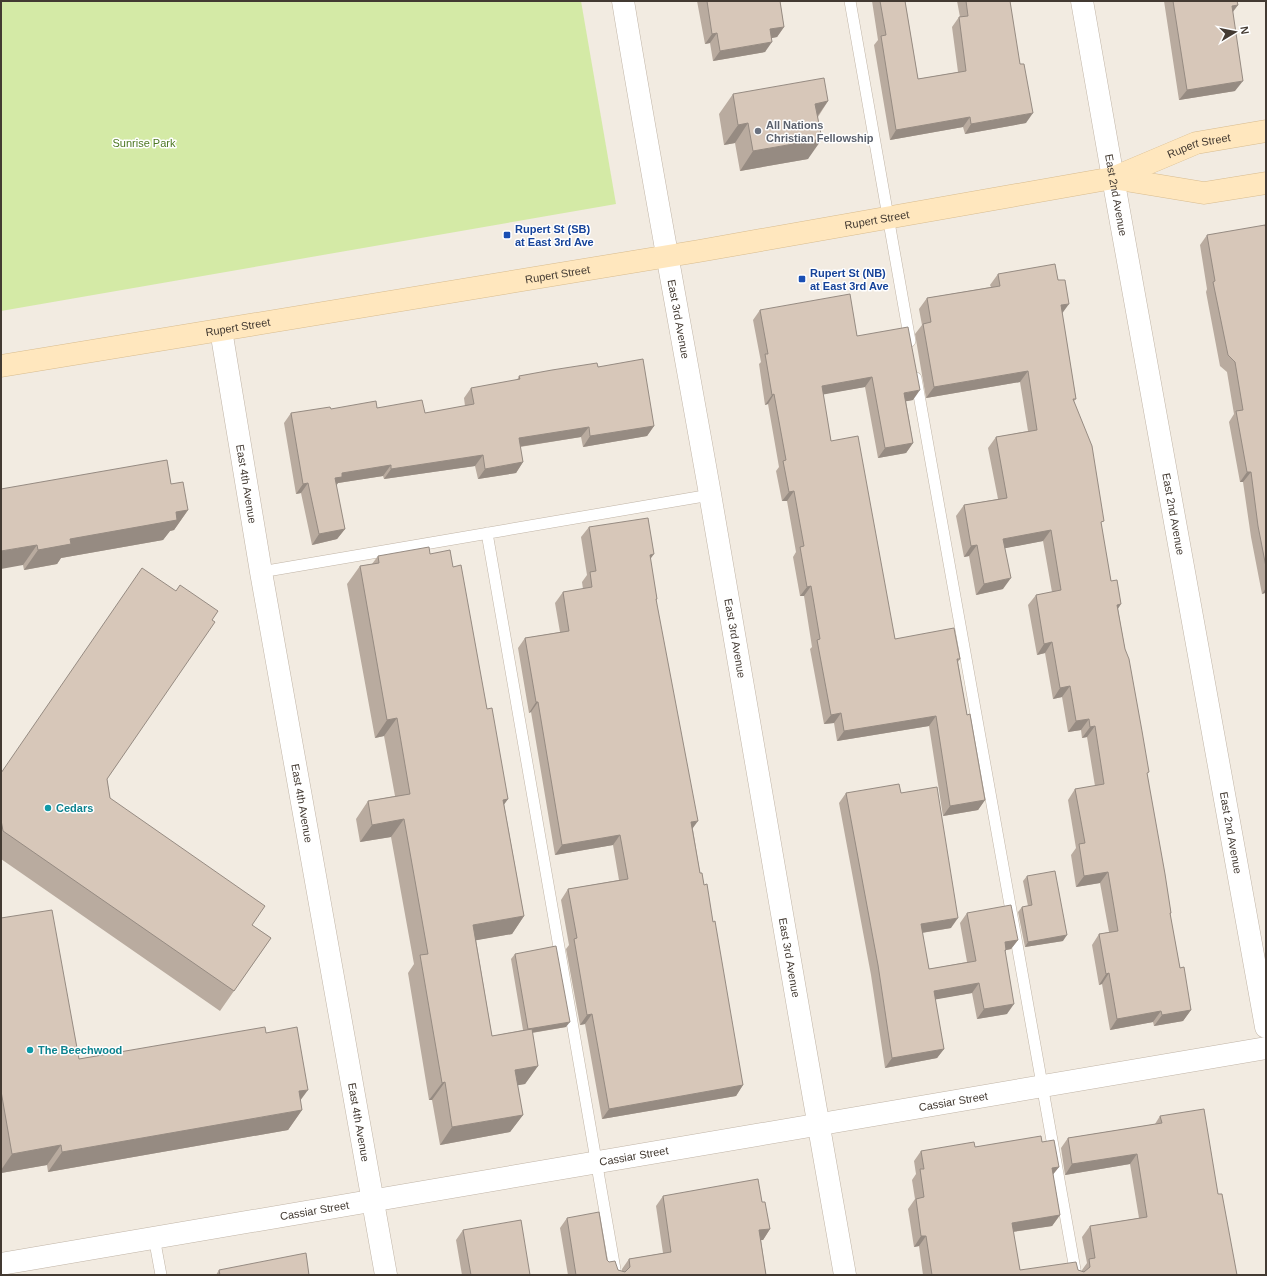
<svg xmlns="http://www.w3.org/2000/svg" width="1267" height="1276" viewBox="0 0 1267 1276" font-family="Helvetica,sans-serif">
  <rect width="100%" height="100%" fill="#f2ebe1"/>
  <!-- park -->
  <path fill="#d4eaa6" d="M1,1h580l35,203 -615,107z"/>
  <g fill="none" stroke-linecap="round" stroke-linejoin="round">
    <defs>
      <path id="service" d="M850,1l60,340
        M916,378l160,897
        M487,533l129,742
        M261,572l449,-77
        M154,1237l7,38"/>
      <g id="minor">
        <path id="s1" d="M623,1c27,165 58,328 87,493 46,260 88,521 135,781"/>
        <path id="s2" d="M1082,1l31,177 153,849"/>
        <path id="s3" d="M221,330l40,242 125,703"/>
        <path id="s4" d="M1,1264l1265,-216"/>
      </g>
      <g id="secondary">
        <path d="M1113,178l91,15 62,-10"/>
        <path id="s5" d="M1,366l698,-115 414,-73 83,-35 70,-12"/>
      </g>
    </defs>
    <!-- service casing -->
    <use href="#service" stroke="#c0b4a6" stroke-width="12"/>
    <!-- minor casing -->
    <use href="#minor" stroke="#c0b4a6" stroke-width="23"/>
    <!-- secondary casing -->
    <use href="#secondary" stroke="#d8bc8f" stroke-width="23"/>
    <!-- service -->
    <use href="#service" stroke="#fff" stroke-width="11"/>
    <!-- minor -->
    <use href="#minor" stroke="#fff" stroke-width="22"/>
    <!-- secondary -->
    <use href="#secondary" stroke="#ffe7be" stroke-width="22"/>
  </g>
  <!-- wall -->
  <path fill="#b9ab9f" d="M697,1h83l4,26 -7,10 -6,1 -6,14 -52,9 -3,-18 -5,1z
    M872,1h33l13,78 40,-7 -6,-45 7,-10h1l-3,-16h53l16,122 -61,11 -2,-7 -73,13 -16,-95 4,-5z
    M1164,1h73l1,4 -5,7 2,79 -56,9z
    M733,94l95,7 -10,16 -10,42 -68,12 -5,-28 -11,2 -5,-31z
    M1266,229v370l-1,-6 -3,1 -11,-57 -8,-55h-3l-11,-60 5,-8 -7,-42 -7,-6 -14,-74 1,-3 -7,-44 7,-10z
    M998,274l64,39 14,86 -2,2 27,124 10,56 7,28 53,304 -1,2 10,53 11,42 -8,11 -29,5 -1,-4 -43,8 -8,-46 -3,1 -7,-40 7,-11 10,-2 -9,-49 -24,4 -5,-32 5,-7 -8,-48 7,-11 20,-3 -8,-49 -5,1 -1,-8 -13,2 -6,-35 -9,2 -8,-46 -8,2 -9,-50 8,-10 16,-3 -9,-51 -38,7 -2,41 -27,6 -7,-39 -5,1 -8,-41 8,-11 34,-6 -10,-51 8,-11 32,-6 -8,-49 -94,16 -11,-64 7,-9 -3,-16 8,-11 64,-11 -1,-2z
    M760,310l97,26 56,64 -7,1 7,42 -7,10 -28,5 -13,-71 -42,7 8,47 64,198 65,20 -2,3 9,53 18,85 -7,10 -35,6 -14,-90 -92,15 -3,-18 -10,1 -14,-75 2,-2 -8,-51h-4l-7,-39 3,-5 -9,-51h-5l-6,-30 3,-4 -11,-63 -3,1 -6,-41 2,-2 -8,-42z
    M598,367l56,59 -7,10 -64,11 -2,-10 -61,10 3,15 -7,11 -38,6 -3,-13 -91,13 -1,-3 -45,7 -2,3 9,43 -8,10 -25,6 -11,-52 -5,1 -12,-71 7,-10 40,-4 46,-1 48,5 40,-7 -1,-8 7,-10 46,-8 2,-4z
    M171,484l17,26 -14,20 -4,1 -7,9 -102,18 -4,6 -33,6 -1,-5 -22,-76z
    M589,527l61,32 7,40 -1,2 44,272 43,212 -7,11 -134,23 -17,-95 -5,1 -14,-76 3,-4 -8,-45 7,-11 51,-9 -6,-35 -58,10 -24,-143 -2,1 -11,-65 7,-10 35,-6 -5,-29 8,-11 20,-3 -1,-7 5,-7 -6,-38z
    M430,554l23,13 55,232 -4,5 20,112 -12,18 -36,6 16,96 31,-6 -12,-71 4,-5 51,73 -34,6 6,33 -13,18 -8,1 6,30 -13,17 -70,13 -8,-45h-3l-21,-127 6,-9 -23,-127 -31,5 -4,-23 12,-18 27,-5 -11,-60 -9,2 -28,-154 13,-18 12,-2 6,-8z
    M212,620l-105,159 3,19 142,127 19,13 -51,73 -219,-152v-86z
    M846,793h55l50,135 -29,5 7,36 38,-7 -7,-39 7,-10 51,27 -7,9 -5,1 -1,1 2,63 -30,5 -5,-26 -37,6 9,50 -7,9 -52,10 -14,-93 -32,-172z
    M1027,876l36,65 -38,6 -7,-35 4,-5 6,-1 -5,-25z
    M1,918l78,141 187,-26 34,68 2,9 -14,20 -240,42 -1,-7 -46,8z
    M1160,1116l58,78 19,81h-314l-4,-29 -5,1 -6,-38 7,-10 -3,-19 4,-6 -2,-13 7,-10 121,-9 17,25 -6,7 7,41 -8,11 -39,6 7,38h58l4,1v-1l5,-7 -5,-26 8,-11 49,-8 -9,-54 -65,11 -4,-27 7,-10 87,-14z
    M663,1196l99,6 8,27 -7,11h-2l5,35h-198l-8,-47 7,-10 40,42 11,10 4,1v-2l7,-10 34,-6 -7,-47z
    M463,1230l67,45h-68l-6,-35z
    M219,1270l90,5h-93z"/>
  <!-- shaded-wall -->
  <path fill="#968b82" d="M1238,5l-8,10 2,-9z
    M784,27l-7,10 -15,3 8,-11z
    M717,33l-7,10 -5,1 7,-10z
    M772,42l-7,10 -52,9 7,-10z
    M1243,81l-8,10 -56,9 8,-10z
    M828,101l-14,20 1,-17z
    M1033,113l-7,10 -61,11 6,-10z
    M970,117l-7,10 -73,13 6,-10z
    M748,123l-13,20 -11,2 14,-20z
    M822,139l-14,20 -68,12 13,-20z
    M1069,304l-8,11v-10z
    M1028,371l-8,11 -94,16 8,-11z
    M872,377l-7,10 -50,9 7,-10z
    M920,390l-7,10 -16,3 7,-10z
    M774,394l-6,10 -3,1 7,-10z
    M654,426l-7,10 -64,11 7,-11z
    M589,427l-8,10 -70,11 8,-10z
    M913,443l-7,10 -28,5 7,-10z
    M483,455l-8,11 -91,13 7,-10z
    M523,462l-7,11 -38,6 7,-10z
    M391,465l-8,11 -45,7 -3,4v-9l7,-5z
    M1247,472h4l-8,10h-3z
    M308,483l-7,10 -5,1 7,-10z
    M794,491l-7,10h-5l7,-9z
    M188,510l-14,20 -4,1 -7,9 -102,18 -4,6 -33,6 14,-20 32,-11 106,-27z
    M345,529l-8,10 -25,6 7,-11z
    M1051,530l-8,11 -47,9 7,-11z
    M37,545l-14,20 -22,4v-18z
    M977,545l-8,11 -5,1 7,-11z
    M654,554l-8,11 4,-10z
    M1011,578l-8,11 -27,6 8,-11z
    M811,586l-7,10h-4l7,-9z
    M1266,588v4l-1,1 -3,1z
    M1121,604l-7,11 3,-10z
    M1052,642l-7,11 -8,2 7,-11z
    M1070,686l-8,11 -9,2 7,-11z
    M536,702h2l-7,10 -2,1z
    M841,713l-7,10 -10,1 7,-9z
    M936,716l-7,10 -92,15 7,-10z
    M397,718l-13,18 -9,2 12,-18z
    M1089,719l-8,11 -13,2 8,-11z
    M1095,726l-8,11 -5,1 8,-11z
    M508,799l-13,18 8,-17z
    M985,800l-7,10 -35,6 7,-10z
    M404,819l-13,18 -31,5 12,-17z
    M698,821l-8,11 1,-10z
    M620,835l-7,10 -58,10 7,-10z
    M1108,872l-8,11 -24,4 8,-11z
    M524,916l-12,18 -51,9 12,-18z
    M958,918l-7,10 -37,6 7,-10z
    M1067,935l-4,6 -38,6 3,-5z
    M1018,940l-7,9 -5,1 -7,9 6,-17z
    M1109,973l-7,11 -3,1 7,-11z
    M979,983l-7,10 -45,8 7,-10z
    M1014,1004l-7,10 -30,5 7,-10z
    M1191,1010l-8,11 -29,5 8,-11z
    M1161,1011l-8,11 -43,8 7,-11z
    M592,1014l-7,10 -5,1 7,-10z
    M570,1022l-4,5 -42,7 4,-5z
    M944,1049l-7,9 -52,10 7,-10z
    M538,1066l-13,18 -23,4 13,-18z
    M445,1082l-13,18h-3l13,-17z
    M743,1085l-7,11 -134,23 7,-10z
    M308,1090l-14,19 5,-18z
    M302,1110l-14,20 -240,42 14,-20z
    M523,1115l-13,17 -70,13 12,-18z
    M61,1145l-14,20 -46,8v-3l11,-16z
    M1137,1154l-7,10 -65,11 7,-11z
    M1059,1167l-8,10 1,-9z
    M1060,1215l-8,11 -47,7 7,-10z
    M770,1229l-7,11 -11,1 7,-11z
    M921,1236h5l-7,10 -5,1z"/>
  <!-- building -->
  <path fill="#d7c7b9" stroke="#968b82" d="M707,1h73l4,26 -14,2 2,13 -52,9 -3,-18 -5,1z
    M880,1h25l13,78 48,-8 -7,-54 9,-1 -2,-15h44l10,63h4l9,49 -62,11 -1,-7 -74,13 -15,-94 5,-1z
    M1173,1h64l1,4 -6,1 11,75 -56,9z
    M824,78l4,23 -13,3 7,35 -69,12 -5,-28 -10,2 -5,-31z
    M1265,225l1,4v338l-8,-41 -7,-54h-4l-11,-61 7,-1 -8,-48 -7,-7 -15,-73 2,-1 -8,-46z
    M1055,264l3,16h7l4,24 -8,1 15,94h-3l19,47 12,75 -3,1 10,59 6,-1 4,24 -4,1 8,44 4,10 13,72 7,41 -2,1 18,101 6,39h-1l10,55 4,-1 7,43 -29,5 -1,-4 -44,8 -8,-46 -3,1 -7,-40 19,-3 -10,-59 -24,4 -5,-32 6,-1 -10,-54 29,-5 -9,-58 -5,1 -1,-8 -13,2 -6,-35 -10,2 -8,-46 -8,2 -8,-49 25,-5 -10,-60 -48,9 8,39 -27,6 -7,-39 -6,1 -7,-41 43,-7 -11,-61 41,-7 -9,-59 -94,16 -11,-63 8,-2 -4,-24 73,-12 -2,-12z
    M850,294l7,42 51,-9 12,63 -16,3 9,50 -28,5 -13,-71 -50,9 9,55 27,-5 37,203 59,-11 6,31h-3l10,56 3,-1 15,86 -35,6 -14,-90 -92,15 -3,-18 -10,2 -14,-75 3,-1 -9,-53 -4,1 -7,-40 4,-1 -10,-55 -5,1 -6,-31 3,-1 -12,-66 -2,1 -7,-41h3l-8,-44z
    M643,359l11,67 -64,10 -1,-9 -70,11 4,24 -38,7 -2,-14 -92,14v-4l-49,8v4l-7,1 10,51 -26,5 -11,-51 -5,1 -12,-71 39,-6 1,2 45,-8 1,7 45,-8 3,13 49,-9 -3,-16 49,-9 -1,-3 33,-6 45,-7 1,4z
    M167,460l4,24 12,-2 5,28 -12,2 1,8 -107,19 1,5 -33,6 -1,-5 -36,6v-62z
    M648,518l6,36 -4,1 7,44h-1l42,222 -7,1 9,51h2l2,12 3,-1 6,38 2,-1 28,164 -134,24 -17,-95 -5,1 -13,-76 3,-1 -9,-49 60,-10 -8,-44 -58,10 -24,-143h-2l-11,-64 44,-7 -6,-39 29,-5 -2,-15 6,-1 -7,-44z
    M429,547l1,7 20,-4 3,17 8,-2 26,144 5,-1 16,91 -5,1 21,116 -51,9 19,111 40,-7 6,37 -23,4 8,45 -71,12 -7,-45 -3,1 -22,-128 8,-1 -24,-135 -32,6 -4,-24 42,-7 -13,-76 -10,2 -27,-154 19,-3 -1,-7z
    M142,568l34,23 4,-6 38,26 -6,9 3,2 -108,157 3,19 155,108 -13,19 19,13 -37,53 -231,-160 -2,-11v-47z
    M899,784l2,9 36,-6 21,131 -37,6 8,45 47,-8 -9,-48 44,-8 7,35 -13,2 1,8h-1l9,54 -30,5 -5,-26 -45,8 10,58 -52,9 -14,-93 -32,-172z
    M1055,871l12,64 -39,7 -6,-35 10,-2 -5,-29z
    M52,910l27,149 186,-32 1,6 31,-6 11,63 -9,1 3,19 -240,42 -1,-7 -49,9 -11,-63v-173z
    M556,946l14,76 -42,7 -13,-75z
    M1204,1109l14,85h4l15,81h-305l-6,-39h-5l-5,-37 8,-2 -4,-28h4l-3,-18 53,-9 1,5 66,-11 1,6 12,-2 5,27 -7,1 8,47 -48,8 8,47 56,-8 2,8 6,2 6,-5 -1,-8 6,-1 -5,-32 57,-9 -10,-63 -65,10 -4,-26 94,-15 -2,-7z
    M758,1179l4,23h3l5,27 -11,1 7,45h-190l-9,-57 32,-6 8,48 2,2 6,-1 3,9 7,2 5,-5 -1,-8 42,-7 -8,-56z
    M521,1220l9,55h-59l-8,-45z
    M306,1253l3,22h-89l-1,-5z"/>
  <!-- markers -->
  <circle fill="#6b7280" stroke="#fff" stroke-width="1.5" cx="758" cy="131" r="4"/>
  <g fill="#1a4fb4" stroke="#fff" stroke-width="1.5">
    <rect x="503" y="231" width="8" height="8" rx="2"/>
    <rect x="798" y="275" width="8" height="8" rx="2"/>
  </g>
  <g fill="#0f9aa8" stroke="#fff" stroke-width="1.5">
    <circle cx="48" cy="808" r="4"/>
    <circle cx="30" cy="1050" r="4"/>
  </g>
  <g text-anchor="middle" stroke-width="3" stroke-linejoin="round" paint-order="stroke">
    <!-- worship labels -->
    <g font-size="11" font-weight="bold" fill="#5b616d" stroke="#fff" text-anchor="start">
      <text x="766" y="129">All Nations<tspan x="766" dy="13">Christian Fellowship</tspan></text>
    </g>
    <!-- park labels -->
    <g font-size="11" fill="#4d7822" stroke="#fff">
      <text x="144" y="147">Sunrise Park</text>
    </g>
    <!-- street labels -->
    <g font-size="11" fill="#433a32" stroke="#fff">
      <text dy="4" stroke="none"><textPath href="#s5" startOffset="1220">Rupert Street</textPath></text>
      <text dy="4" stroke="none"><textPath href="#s2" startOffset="197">East 2nd Avenue</textPath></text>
      <text dy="4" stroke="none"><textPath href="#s5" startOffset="888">Rupert Street</textPath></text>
      <text dy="4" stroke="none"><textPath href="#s5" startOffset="564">Rupert Street</textPath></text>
      <text dy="4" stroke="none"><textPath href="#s1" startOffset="323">East 3rd Avenue</textPath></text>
      <text dy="4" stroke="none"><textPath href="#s5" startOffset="240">Rupert Street</textPath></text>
      <text dy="4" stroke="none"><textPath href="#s3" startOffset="156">East 4th Avenue</textPath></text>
      <text dy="4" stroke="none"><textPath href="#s2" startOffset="521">East 2nd Avenue</textPath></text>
      <text dy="4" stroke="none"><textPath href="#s1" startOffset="647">East 3rd Avenue</textPath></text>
      <text dy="4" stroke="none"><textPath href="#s3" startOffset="480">East 4th Avenue</textPath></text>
      <text dy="4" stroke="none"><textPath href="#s2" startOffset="845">East 2nd Avenue</textPath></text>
      <text dy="4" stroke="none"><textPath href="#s1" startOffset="971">East 3rd Avenue</textPath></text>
      <text dy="4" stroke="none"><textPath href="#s4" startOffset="966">Cassiar Street</textPath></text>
      <text dy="4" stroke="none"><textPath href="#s3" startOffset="804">East 4th Avenue</textPath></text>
      <text dy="4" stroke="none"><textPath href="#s4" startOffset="642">Cassiar Street</textPath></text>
      <text dy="4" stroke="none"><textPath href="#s4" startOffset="318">Cassiar Street</textPath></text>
    </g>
    <!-- transit labels -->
    <g font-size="11" font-weight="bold" fill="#164399" stroke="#fff" text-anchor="start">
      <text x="515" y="233">Rupert St (SB)<tspan x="515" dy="13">at East 3rd Ave</tspan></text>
      <text x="810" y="277">Rupert St (NB)<tspan x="810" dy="13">at East 3rd Ave</tspan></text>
    </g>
    <!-- culture labels -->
    <g font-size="11" font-weight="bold" fill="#0d838f" stroke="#fff" text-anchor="start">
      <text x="56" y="812">Cedars</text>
      <text x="38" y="1054">The Beechwood</text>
    </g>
  </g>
  <!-- border -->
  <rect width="1267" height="1276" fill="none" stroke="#433a32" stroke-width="4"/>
  <!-- north arrow -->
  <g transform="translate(1235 32) rotate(80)" stroke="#ffffff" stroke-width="3" paint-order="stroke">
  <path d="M0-3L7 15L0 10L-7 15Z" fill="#433a32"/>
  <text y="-6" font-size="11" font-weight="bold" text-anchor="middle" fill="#433a32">N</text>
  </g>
</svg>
